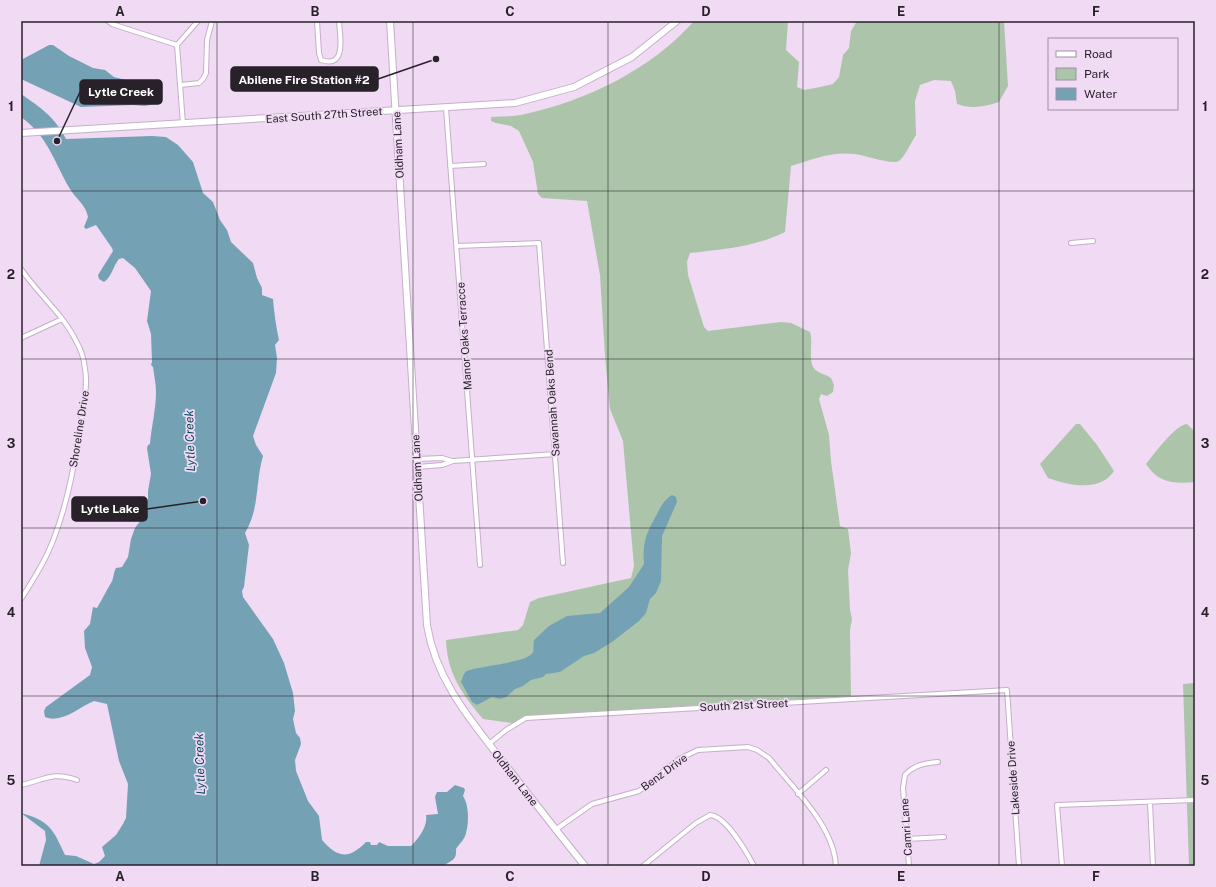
<svg xmlns="http://www.w3.org/2000/svg" width="1216" height="887" viewBox="0 0 1216 887" font-family="'Public Sans',sans-serif">
  <rect width="100%" height="100%" fill="#f0daf4"/>
  <!-- green -->
  <path fill="#acc5aa" d="M694,21h94l-2,29 13,12 -2,25 7,3 16,-3 13,-3 6,-7 4,-22 6,-7 2,-17 6,-10h147l4,65 -9,16c-14,5 -29,7 -42,2l-2,-13 -4,-10 -17,-1 -14,5 -5,16 1,34c-4,6 -12,23 -17,26 -8,4 -34,-6 -45,-7 -22,-3 -43,6 -63,12l-6,66c-30,15 -61,17 -95,21l-3,9 1,13 16,52 4,4 73,-9 10,1 19,9c4,11 -4,32 7,39 4,3 10,4 14,7l3,7 -1,7 -6,4 -6,-2 -2,5 10,36 2,26 9,65 8,3 3,24 -3,17 2,40 2,9 -2,11 1,66 -326,20 -13,7 -29,-4c-21,-25 -36,-46 -37,-79l72,-10 5,-5 7,-23 9,-4 92,-20 3,-12 -11,-125 -13,-32 -5,-53 -5,-81 -13,-74 -45,-3 -4,-4 -5,-32 -14,-31 -8,-5 -15,-3 -5,-2v-4c11,-1 23,0 34,-3 61,-13 127,-45 169,-93z
    M1076,424h4l17,21 17,26c-2,3 -6,7 -9,9 -17,10 -40,4 -57,-2l-8,-14z
    M1187,424l8,8v50c-21,2 -37,1 -49,-18 8,-10 29,-39 41,-40z
    M1195,683v183h-6l-6,-182z"/>
  <!-- water -->
  <path fill="#75a1b5" d="M49,45h4l16,11 24,12 12,2 9,7 24,6 19,8 1,6 -4,7 -9,2 -12,-1 -52,2 -60,-28v-19z
    M21,94c20,14 34,23 45,45l86,-3 14,1 12,8 15,17 10,31 10,9 7,18 7,10 4,12 22,21 4,15 5,10v7l11,4c1,12 3,28 6,41l-4,5 2,13 -1,15 -23,63 3,9 7,11c-8,27 -3,52 -18,77l4,12 -5,42 -2,4 1,6 30,42 11,24 9,30 2,18 -2,8 3,14 4,5 1,6 -6,16 1,11 12,30 11,15 3,24c17,19 27,19 44,2h4l1,3h6l2,-3 9,4h23c8,-8 17,-20 15,-31l12,-1 -3,-17 2,-5h10l8,-7 9,3 1,2 -2,6c6,9 6,26 3,37 -1,6 -7,11 -10,16 1,12 -5,11 -13,17h-404l7,-26 -1,-9 -24,-18c29,8 32,16 44,42l11,1 18,8 5,-2 6,-6 -3,-9 14,-12 7,-11 3,-6 2,-34 -9,-23 -12,-57 -13,-3c-15,6 -32,23 -49,16l-1,-6 2,-4 44,-32 2,-8 -7,-19 -1,-17 6,-7 3,-17 4,1c5,-8 9,-17 14,-25 3,-5 2,-10 5,-15l6,-1 6,-10 3,-18 4,-11 13,-18v-19l3,-17 -4,-26 1,-3 2,-1c1,-15 6,-34 6,-52 0,-8 -2,-17 -3,-25l-2,-2 1,-3 -1,-28 -4,-13 4,-30 -16,-23 -12,-10 -4,1c-6,7 -7,18 -15,23l-5,-3 -1,-4 15,-24 -1,-3 -16,-23 -10,4 -2,-2 4,-10c-2,-12 -12,-18 -18,-28 -16,-27 -22,-53 -49,-72z
    M672,495l4,2 1,5 -15,34 -1,45 -5,12 -6,6 -4,14 -7,8 -27,21 -18,11 -10,3 -24,16 -14,2 -3,3 -12,3 -8,6 -8,3 -9,8 -6,2 -8,-2 -15,8 -5,-3 -11,-20c2,-4 2,-9 6,-11 10,-5 62,-8 66,-19 1,-3 0,-8 1,-12l15,-14 18,-10 33,-3 29,-26 15,-23c-2,-22 3,-32 13,-50 4,-8 7,-14 15,-19z"/>
  <g fill="none" stroke-linecap="round" stroke-linejoin="round">
    <defs>
      <path id="street" d="M108,21l4,3 65,21 21,-24
        M317,21l2,32 2,7c26,9 19,-24 18,-39
        M177,45l6,79
        M181,85l18,-2 4,-4 3,-6 1,-33 5,-19
        M446,108l34,457
        M450,166l34,-2
        M1071,243l22,-2
        M457,246l82,-3 24,320
        M21,269c17,25 42,45 55,72 5,8 8,19 9,28 3,15 -1,31 -3,46 -6,41 -13,84 -28,123 -8,22 -21,42 -33,61
        M21,338l41,-19
        M417,459l25,-1 10,3
        M417,467l25,-2 11,-4 103,-7
        M489,744l17,-14 20,-12 481,-28 12,176
        M21,785c23,-5 32,-14 56,-5
        M798,794l28,-24
        M1150,803l3,63
        M555,830l37,-26 47,-13 40,-32 19,-9 50,-3 9,3 12,8c25,31 65,68 67,108
        M907,839l37,-2
        M643,866l53,-43 14,-8c16,1 37,38 44,51
        M909,866l-6,-78 2,-13c9,-10 20,-12 33,-13
        M1062,866l-5,-61 138,-5"/>
      <path id="secondary" d="M390,21l37,604c9,57 46,98 80,142 26,33 51,66 78,99
        M21,133l494,-30 59,-16 58,-30 45,-36"/>
    </defs>
    <!-- street casing -->
    <use href="#street" stroke="#c4afc8" stroke-width="6"/>
    <!-- secondary casing -->
    <use href="#secondary" stroke="#c4afc8" stroke-width="8"/>
    <!-- street -->
    <use href="#street" stroke="#fff" stroke-width="4"/>
    <!-- secondary -->
    <use href="#secondary" stroke="#fff" stroke-width="6"/>
  </g>
  <!-- grid -->
  <path fill="none" stroke="#29212a" stroke-width="1" stroke-opacity="0.55" d="M217,21v845M413,21v845M608,21v845M803,21v845M999,21v845M21,191h1174M21,359h1174M21,528h1174M21,696h1174"/>
  <g text-anchor="middle" stroke-width="3.5" stroke-linejoin="round" paint-order="stroke">
    <!-- street labels -->
    <g font-size="11" fill="#29212a" stroke="#f0daf4">
      <text transform="translate(324 115) rotate(-4)" y="4">East South 27th Street</text>
      <text transform="translate(398 145) rotate(-93)" y="4">Oldham Lane</text>
      <text transform="translate(464 336) rotate(-94)" y="4">Manor Oaks Terracce</text>
      <text transform="translate(552 403) rotate(-94)" y="4">Savannah Oaks Bend</text>
      <text transform="translate(79 429) rotate(-81)" y="4">Shoreline Drive</text>
      <text transform="translate(417 468) rotate(-93)" y="4">Oldham Lane</text>
      <text transform="translate(744 705) rotate(-3)" y="4">South 21st Street</text>
      <text transform="translate(664 772) rotate(-36)" y="4">Benz Drive</text>
      <text transform="translate(515 778) rotate(52)" y="4">Oldham Lane</text>
      <text transform="translate(1013 778) rotate(-94)" y="4">Lakeside Drive</text>
      <text transform="translate(906 827) rotate(-94)" y="4">Camri Lane</text>
    </g>
    <!-- water labels -->
    <g font-size="12" font-style="italic" fill="#05455a" stroke="#f0daf4">
      <text transform="translate(190 441) rotate(-92)" y="4">Lytle Creek</text>
      <text transform="translate(200 764) rotate(-92)" y="4">Lytle Creek</text>
    </g>
  </g>
  <!-- callouts -->
  <path fill="none" stroke="#29212a" stroke-width="1.5" d="M436 59L378 79M57 141L80 92M203 501L147 509"/>
  <g fill="#29212a" stroke="#f0daf4" stroke-width="1.5">
    <circle cx="436" cy="59" r="4"/>
    <circle cx="57" cy="141" r="4"/>
    <circle cx="203" cy="501" r="4"/>
  </g>
  <g fill="#29212a" stroke="#29212a" stroke-width="1.5">
    <rect x="231" y="67" width="147" height="24" rx="4"/>
    <rect x="80" y="80" width="82" height="24" rx="4"/>
    <rect x="72" y="497" width="75" height="24" rx="4"/>
  </g>
  <g font-size="12" text-anchor="middle" font-weight="bold" fill="#fff">
    <text x="304" y="84">Abilene Fire Station #2</text>
    <text x="121" y="96">Lytle Creek</text>
    <text x="110" y="513">Lytle Lake</text>
  </g>
  <!-- border -->
  <rect width="1216" height="887" fill="none" stroke="#f0daf4" stroke-width="44"/>
  <!-- legend -->
  <rect x="1048" y="38" width="130" height="72" fill="#f0daf4" stroke="#a090a3"/>
  <rect x="1056" y="51" width="20" height="6" fill="#ffffff" stroke="#a090a3"/>
  <text x="1084" y="58" font-size="12" fill="#29212a">Road</text>
  <rect x="1056" y="68" width="20" height="12" fill="#acc5aa" stroke="#a090a3"/>
  <text x="1084" y="78" font-size="12" fill="#29212a">Park</text>
  <rect x="1056" y="88" width="20" height="12" fill="#75a1b5" stroke="#a090a3"/>
  <text x="1084" y="98" font-size="12" fill="#29212a">Water</text>
  <rect x="22" y="22" width="1172" height="843" fill="none" stroke="#29212a" stroke-width="1.5"/>
  <g font-size="13" text-anchor="middle" font-weight="bold" fill="#29212a">
    <text x="120" y="16">A</text>
    <text x="315" y="16">B</text>
    <text x="510" y="16">C</text>
    <text x="706" y="16">D</text>
    <text x="901" y="16">E</text>
    <text x="1096" y="16">F</text>
    <text x="11" y="111">1</text>
    <text x="1205" y="111">1</text>
    <text x="11" y="279">2</text>
    <text x="1205" y="279">2</text>
    <text x="11" y="448">3</text>
    <text x="1205" y="448">3</text>
    <text x="11" y="617">4</text>
    <text x="1205" y="617">4</text>
    <text x="11" y="785">5</text>
    <text x="1205" y="785">5</text>
    <text x="120" y="881">A</text>
    <text x="315" y="881">B</text>
    <text x="510" y="881">C</text>
    <text x="706" y="881">D</text>
    <text x="901" y="881">E</text>
    <text x="1096" y="881">F</text>
  </g>
</svg>
